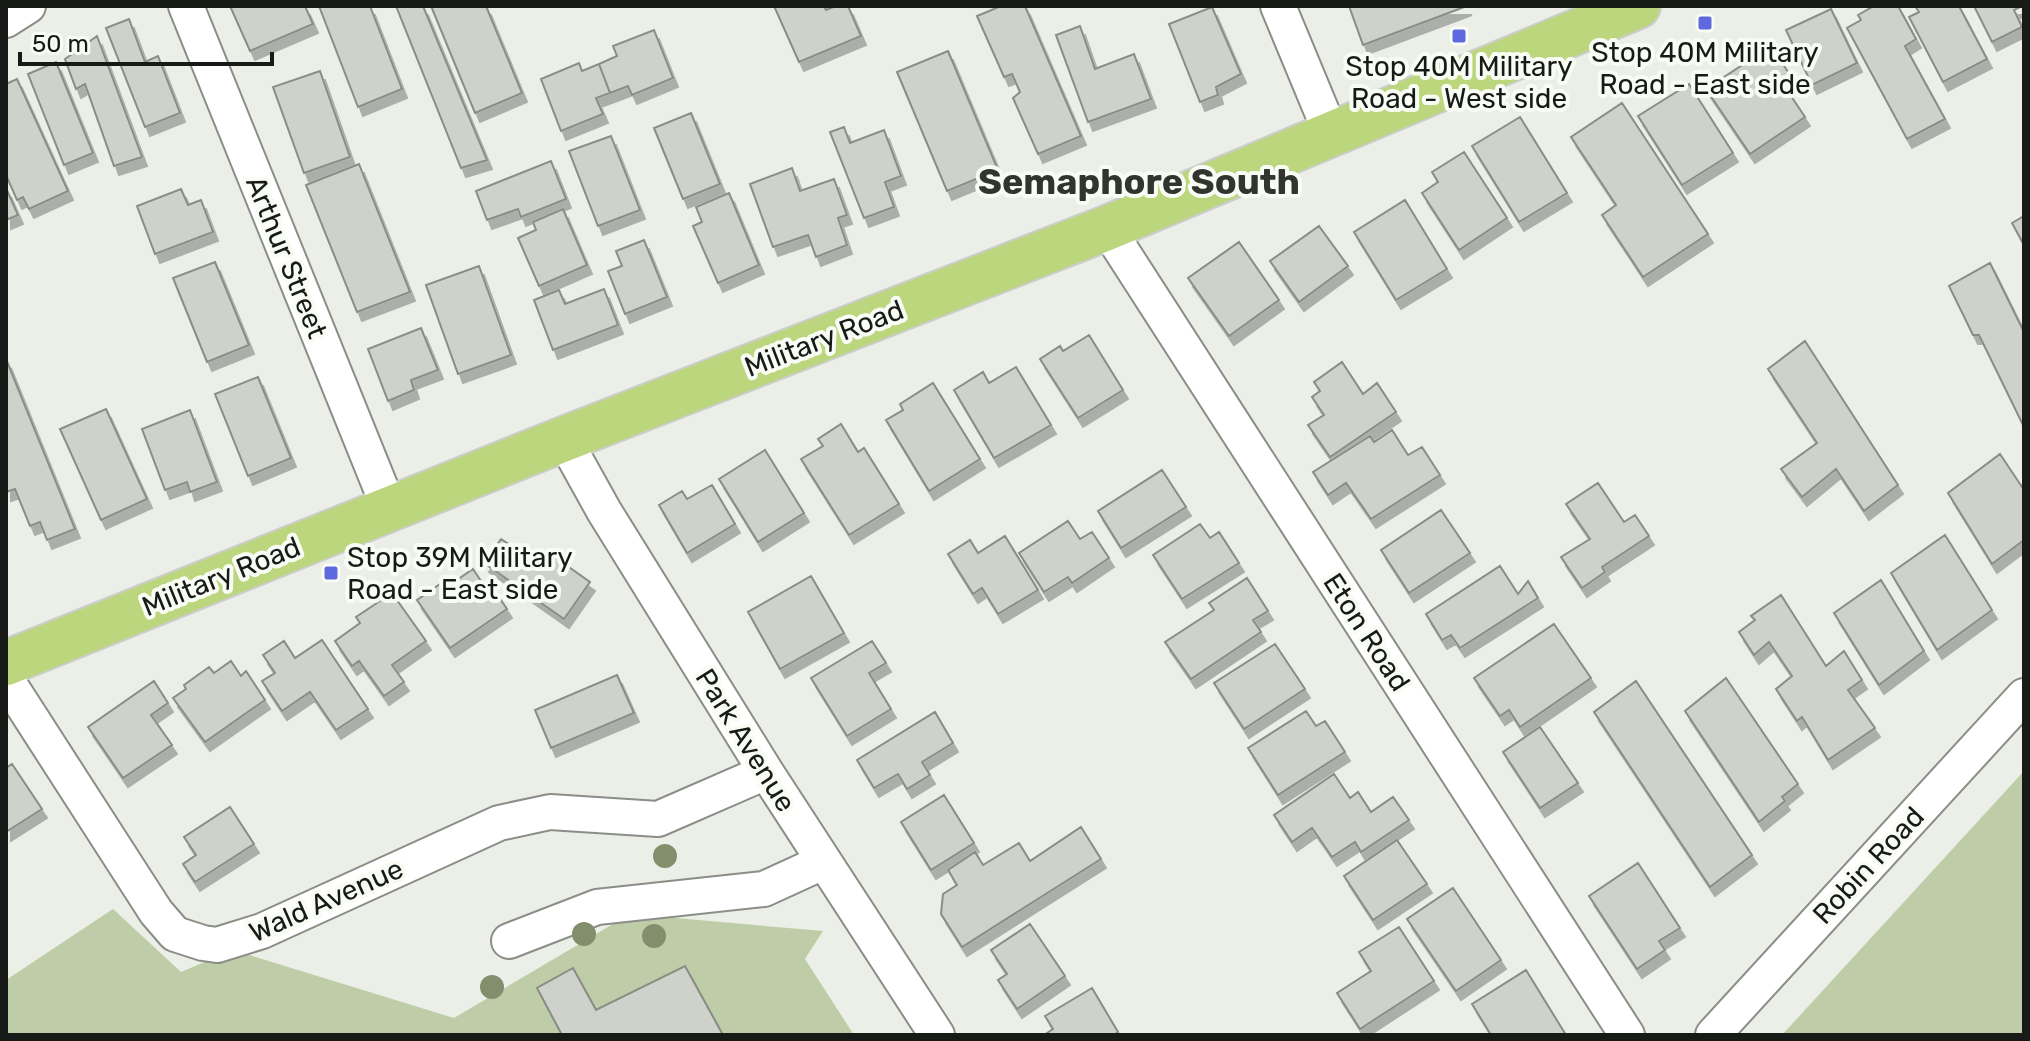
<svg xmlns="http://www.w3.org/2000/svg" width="2030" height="1041" viewBox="0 0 2030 1041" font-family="Rubik,sans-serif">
  <defs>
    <filter id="shadow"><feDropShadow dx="5" dy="9" stdDeviation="0" flood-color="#0004"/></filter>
  </defs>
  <rect width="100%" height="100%" fill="#ebefe7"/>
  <!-- green -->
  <path fill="#becda7" d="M2024,771v264h-242z
    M113,909l68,63 52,-22 221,68 176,-104 193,17 -18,28 49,76h-848v-55z"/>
  <!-- building -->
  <path fill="#cfd2cb" stroke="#8a8d86" stroke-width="2" filter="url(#shadow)" d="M230,6h75l8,18 -63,27z
    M319,6h51l32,83 -44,18z
    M396,6h27l64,154 -26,8z
    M431,6h55l36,87 -47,20z
    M774,6h50l2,4 10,-4h12l13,30 -62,26z
    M1001,6h24l56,130 -43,18 -25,-56 7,-6 -8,-18 -8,3 -27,-61z
    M1349,6h118l-104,39z
    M1874,6h24l18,33 -11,7 40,73 -38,20 -60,-111 14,-8 -3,-5z
    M1915,6h44l28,53 -44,23 -34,-65 10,-5z
    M1974,6h48l-8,4 8,17 -30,15z
    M1212,7l29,67 -25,13 2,8 -18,7 -31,-78z
    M1831,9l26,54 -45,22 -26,-55z
    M129,19l16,43 13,-6 22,57 -35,14 -39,-99z
    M1080,26l15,43 39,-15 17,45 -63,23 -32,-87z
    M654,30l19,48 -41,17 -4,-9 -18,7 -11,-29 18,-8 -4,-10z
    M97,36l45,121 -28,9 -29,-82 -9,5 -11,-30z
    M1771,46l23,35 -7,9 18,27 -55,37 -44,-65z
    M948,51l50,119 -51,21 -50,-119z
    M56,62l37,91 -29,12 -36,-91z
    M579,63l3,8 17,-7 11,29 -14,5 7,16 -42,17 -20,-52z
    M320,71l30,86 -46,16 -31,-86z
    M17,79l51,112 -39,18 -6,-12 -6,3 -11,-25v-91z
    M1689,84l44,69 -51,32 -44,-69z
    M1622,103l86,131 -65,43 -41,-62 14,-10 -45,-68z
    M691,113l29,71 -37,15 -29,-71z
    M1520,117l47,76 -48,29 -47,-76z
    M844,127l6,16 34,-13 17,46 -16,6 9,25 -30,11 -34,-86z
    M611,136l29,74 -42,16 -29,-75z
    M1464,152l43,66 -48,32 -37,-57 16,-11 -6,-10z
    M551,161l15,38 -45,18 -3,-8 -31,11 -11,-29z
    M359,164l51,128 -53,20 -51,-127z
    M792,168l8,23 34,-12 13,36 -9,3 9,27 -31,12 -8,-22 -35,12 -23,-63z
    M6,188l12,27 -12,5z
    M181,189l7,16 13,-5 12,32 -58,22 -18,-48z
    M729,193l30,72 -41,18 -25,-57 9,-4 -6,-15z
    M1405,200l42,69 -51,31 -42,-68z
    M563,209l24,56 -48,21 -21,-48 18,-8 -3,-8z
    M2024,216v29l-12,-22z
    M1319,226l29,40 -49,36 -29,-41z
    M644,240l23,57 -42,17 -17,-43 14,-5 -6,-15z
    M1239,242l40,58 -50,36 -41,-58z
    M215,262l34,83 -42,17 -34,-84z
    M1990,263l34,69v95l-45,-92h-6l-24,-49z
    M479,266l32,89 -53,19 -32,-89z
    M604,289l14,36 -65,25 -19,-50 25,-10 6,14z
    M421,328l17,42 -27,10 3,10 -26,11 -20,-52z
    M1089,335l34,55 -45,28 -38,-59 20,-13 3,5z
    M1805,341l93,144 -34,26 -28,-42 -34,28 -21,-28 36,-26 -49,-74z
    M6,359l69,170 -28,11 -7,-18 -10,4 -15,-37 -9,3z
    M1342,362l21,32 14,-11 19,29 -66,45 -22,-32 16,-10 -12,-18 8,-6 -6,-9z
    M1016,367l35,58 -57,33 -40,-68 29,-18 6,11z
    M258,377l33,81 -43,18 -33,-82z
    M933,383l47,76 -51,32 -43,-71 17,-10 -3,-6z
    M106,409l41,90 -46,21 -41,-91z
    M190,410l27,72 -27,10 -3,-10 -22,8 -23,-61z
    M841,424l17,28 6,-4 35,56 -50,31 -48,-76 22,-13 -5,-7z
    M1392,430l16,25 14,-8 18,28 -69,44 -25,-36 -18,12 -15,-23 57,-36 4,6z
    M765,450l39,63 -46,29 -39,-63z
    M2000,454l24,36v50l-32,24 -44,-71z
    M1162,470l24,37 -65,41 -23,-37z
    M1598,483l26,39 11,-7 14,21 -47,31 3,5 -23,16 -21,-31 29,-18 -24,-35z
    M712,485l23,39 -48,29 -28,-48 23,-14 5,8z
    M1441,510l29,43 -61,40 -28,-43z
    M1068,521l12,18 12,-7 17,26 -37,25 -4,-6 -24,15 -25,-39z
    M1200,524l10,14 9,-6 20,31 -57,36 -29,-44z
    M1945,535l47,75 -55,40 -46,-77z
    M1005,536l33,54 -40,24 -16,-26 -9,6 -25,-40 22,-14 8,13z
    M501,539l36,24 9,-12 44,31 -26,37 -80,-56z
    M1500,566l18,28 10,-13 10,17 -78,50 -9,-13 -9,5 -16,-26z
    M473,569l10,15 5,-3 19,28 -57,39 -33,-48 33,-23 4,5z
    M811,576l33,57 -64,36 -32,-57z
    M1247,578l21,33 -15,9 8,12 -70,47 -26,-37 49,-32 -5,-7z
    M1881,580l43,71 -45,34 -45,-72z
    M392,593l34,48 -34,24 12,17 -20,14 -25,-35 -7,5 -17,-25 25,-18 -4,-6z
    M1781,595l45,71 18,-15 18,29 -14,10 27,38 -47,32 -26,-43 -5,4 -21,-32 16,-13 -23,-34 -15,13 -15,-23 16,-12 -4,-4z
    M1554,624l37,54 -71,49 -11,-17 -9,6 -26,-38z
    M322,640l46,69 -32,21 -26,-38 -28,19 -20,-30 13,-8 -12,-18 21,-14 11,17z
    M872,641l14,22 -17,10 22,36 -44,27 -36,-58z
    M1275,644l30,45 -61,40 -30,-46z
    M231,661l10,15 5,-5 19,29 -60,42 -32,-44 13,-9 -2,-4 25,-18 5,6z
    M617,675l17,38 -83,35 -16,-38z
    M1726,678l72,106 -16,13 3,4 -26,21 -74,-111z
    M154,681l14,22 -17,12 21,30 -49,33 -35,-51z
    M1636,681l116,174 -42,32 -116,-175z
    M1306,711l10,15 9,-5 20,31 -67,43 -30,-47z
    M935,712l18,31 -31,19 8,13 -23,14 -9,-15 -24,14 -17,-28z
    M1540,727l38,56 -38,25 -37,-56z
    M12,764l30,45 -36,23v-64z
    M1334,774l16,24 8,-6 13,20 22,-15 16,23 -48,32 -6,-10 -23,15 -20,-29 -20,14 -18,-27z
    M944,795l30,48 -43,27 -30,-48z
    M230,807l24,37 -59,38 -12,-18 13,-9 -12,-18z
    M1081,827l20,32 -139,88 -21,-33 2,-20 14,-9 -9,-15 27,-18 8,13 36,-22 11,18z
    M1397,840l30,44 -54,36 -29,-44z
    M1638,863l42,65 -21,13 6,9 -28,19 -48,-73z
    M1453,888l48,72 -45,31 -49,-72z
    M1030,924l35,52 -48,33 -19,-29 9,-6 -16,-24z
    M1399,927l35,54 -74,48 -23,-36 34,-22 -12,-19z
    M685,966l38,69h-161l-25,-47 36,-20 23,42z
    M1526,970l40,65h-75l-19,-31z
    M1092,988l26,44 -4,3h-70l9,-6 -8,-13z"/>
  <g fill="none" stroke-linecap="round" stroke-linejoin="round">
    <defs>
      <path id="minor" d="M186,6l203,502
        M1278,6l54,130
        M6,20l22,-14
        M1107,228l520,807
        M564,439l40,72 162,261 171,263
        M6,679l150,233 19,22 28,9 14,2 45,-14 237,-108 51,-11 108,7 108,-47
        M509,941l88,-34 167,-18 59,-27
        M1713,1035l311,-339"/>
      <path id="major" d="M6,663l558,-224 543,-211 531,-222"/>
    </defs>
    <!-- minor casing -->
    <use href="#minor" stroke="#8b8e87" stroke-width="38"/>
    <!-- major casing -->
    <use href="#major" stroke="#cccdcc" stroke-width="48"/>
    <!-- minor -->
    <use href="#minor" stroke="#fff" stroke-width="34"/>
    <!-- major -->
    <use href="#major" stroke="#bcd67e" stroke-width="44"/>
  </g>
  <!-- trees -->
  <g fill="#838e6c">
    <circle cx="665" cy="856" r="12"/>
    <circle cx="584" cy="934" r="12"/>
    <circle cx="654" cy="936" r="12"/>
    <circle cx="492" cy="987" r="12"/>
  </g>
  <!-- markers -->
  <g fill="#5e69e0" stroke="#f9fcf4" stroke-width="3">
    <rect x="1697" y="15" width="16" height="16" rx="4"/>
    <rect x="1451" y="28" width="16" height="16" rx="4"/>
    <rect x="323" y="565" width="16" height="16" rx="4"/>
  </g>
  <g text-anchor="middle" stroke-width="8" stroke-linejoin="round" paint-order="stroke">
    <!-- poi labels -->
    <g font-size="28" fill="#181a17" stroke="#f9fcf4">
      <text x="1705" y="62">Stop 40M Military<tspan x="1705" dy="32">Road - East side</tspan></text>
      <text x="1459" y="76">Stop 40M Military<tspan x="1459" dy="32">Road - West side</tspan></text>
      <text x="347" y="567" text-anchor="start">Stop 39M Military<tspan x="347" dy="32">Road - East side</tspan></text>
    </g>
    <!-- street labels -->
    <g font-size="28" fill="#181a17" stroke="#f9fcf4">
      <text transform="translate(287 257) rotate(68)" y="10">Arthur Street</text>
      <text transform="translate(824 338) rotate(-21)" y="10">Military Road</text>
      <text transform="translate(221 576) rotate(-22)" y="10">Military Road</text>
      <text transform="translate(1367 632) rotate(57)" y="10">Eton Road</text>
      <text transform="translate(746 740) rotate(58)" y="10">Park Avenue</text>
      <text transform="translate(1868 865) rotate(-47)" y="10">Robin Road</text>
      <text transform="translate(326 900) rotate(-24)" y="10">Wald Avenue</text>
    </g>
    <!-- district labels -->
    <g font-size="36" font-weight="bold" fill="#32342e" stroke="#f9fcf4">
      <text x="1139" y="194">Semaphore South</text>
    </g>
  </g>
  <!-- border -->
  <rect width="2030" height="1041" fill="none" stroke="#181a17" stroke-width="16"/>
  <!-- scale -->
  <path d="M20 52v12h252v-12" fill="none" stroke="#181a17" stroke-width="4"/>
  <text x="32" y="52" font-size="24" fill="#181a17" stroke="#f9fcf4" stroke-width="6" paint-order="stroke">50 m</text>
</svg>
